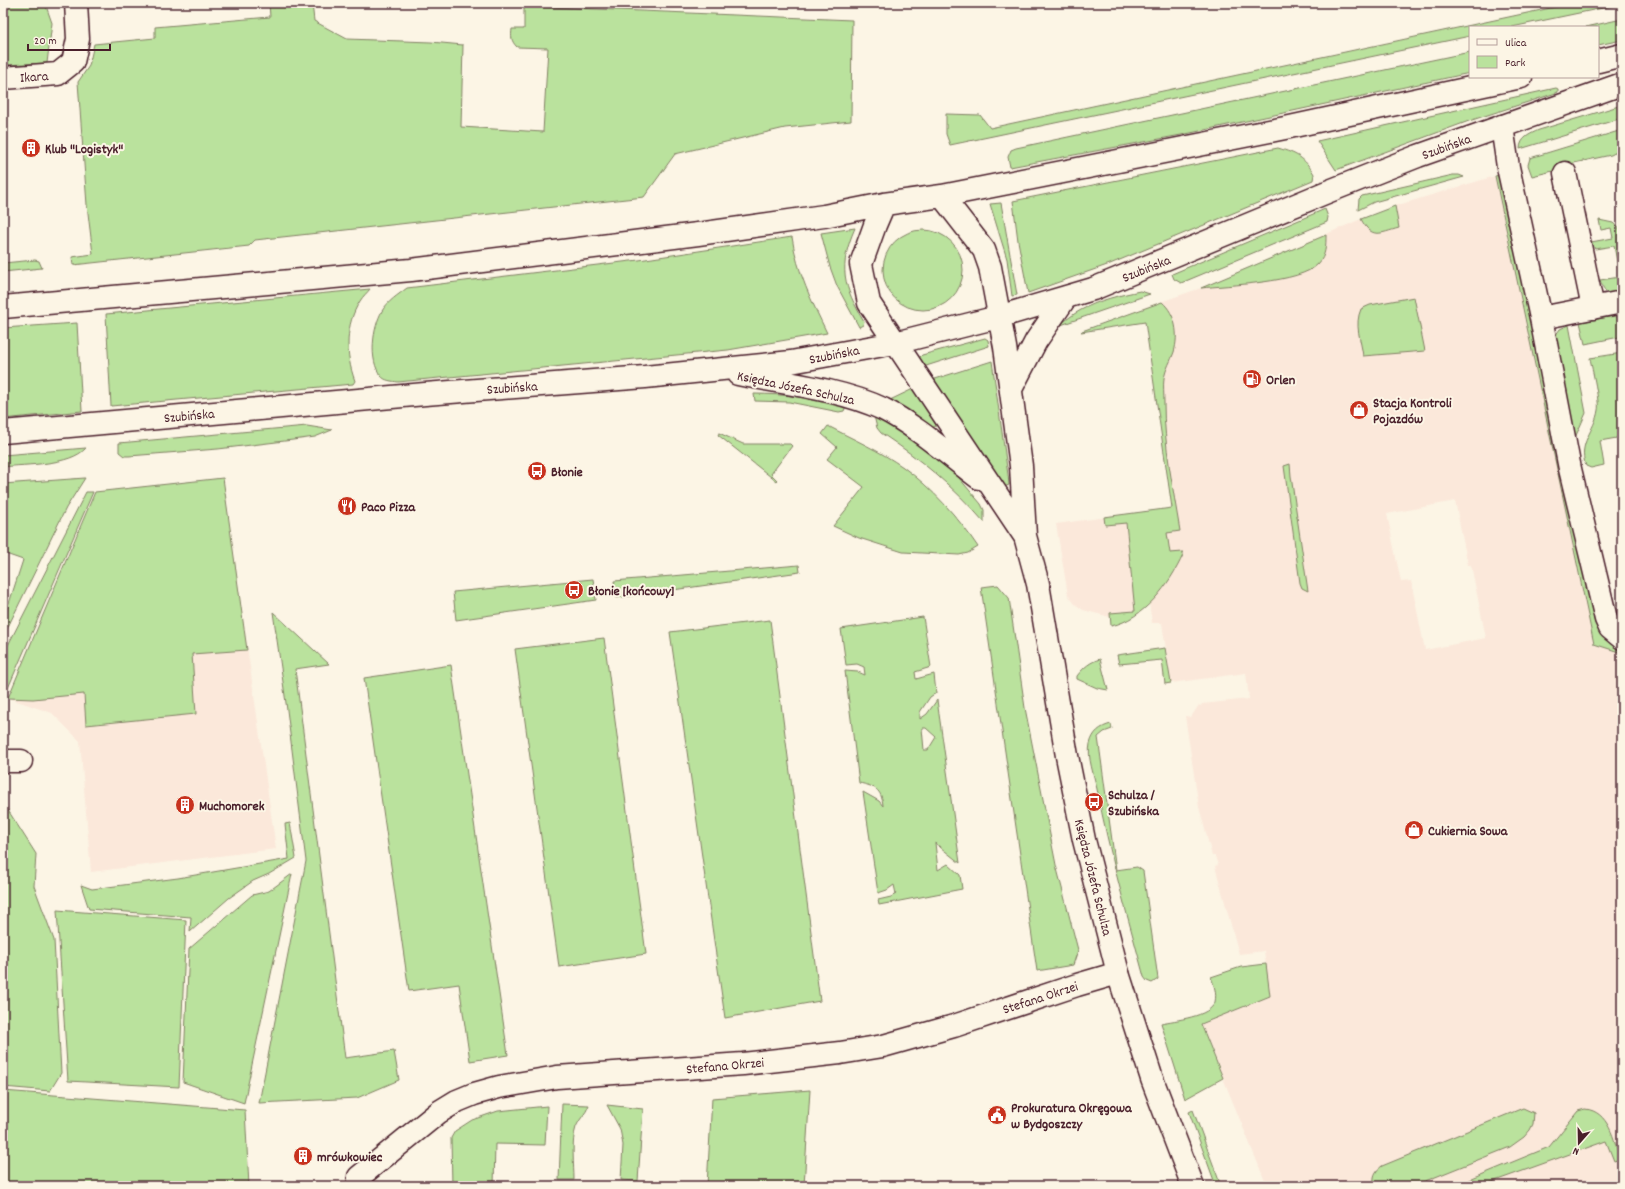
<svg xmlns="http://www.w3.org/2000/svg" width="1625" height="1189" viewBox="0 0 1625 1189" font-family="Dekko,sans-serif">
  <rect width="100%" height="100%" fill="#fcf5e5"/>
  <filter id="ink" filterUnits="userSpaceOnUse"><feTurbulence type="fractalNoise" baseFrequency=".025" numOctaves="2"/><feDisplacementMap in="SourceGraphic" scale="8" xChannelSelector="R" yChannelSelector="G"/><feConvolveMatrix kernelMatrix="1 2 1 2 8 2 1 2 1" color-interpolation-filters="sRGB"/></filter>
  <g filter="url(#ink)">
    <!-- built -->
    <path fill="#fbe8da" fill-rule="evenodd" d="M1495,176l99,468 28,9v533h-355l-66,-162 69,-28 -6,-45 -25,3 -24,-88 3,-1 -3,-9h-3l-13,-49 -14,-91 6,1 8,-12 2,1 1,-2 47,-5 -3,-26 -75,10 -9,-60h-10l-3,-20 -20,13 -19,1 -27,-7 -8,-6 -7,-9 -12,-71 116,-16 -29,-200 58,-20 160,-69 34,-13zM1455,501l13,64h3l15,73 -61,12 -14,-69 -10,1 -14,-68z
      M223,478l53,371 -185,23 -11,-131 -28,-28 -44,-15 87,-206z"/>
    <!-- green -->
    <path fill="#bae29d" stroke="#828064" fill-rule="evenodd" d="M3,3h42l7,20 -5,40 -44,2z
      M269,3h43l2,18 33,18 84,3 32,3 -2,82 82,5 5,-84 -31,-1c-6,-6 -6,-10 -5,-18h12v-23l328,14 -1,101 -66,7 -110,26 -31,43 -389,43 -6,6 -176,19 -1,-8 21,-3 -6,-49 -9,-123 11,-16 5,-22 61,-6v-11l115,-10z
      M1574,3l48,1 -110,23h-42v9l-520,109 -4,-11v-20l34,1 10,13z
      M1622,19v21l-24,5v-18h-12z
      M1470,52v21l-289,62 -171,32 -2,-10 3,-7 5,-2z
      M1556,88l2,1v3l-2,1 -87,28 -133,49 -19,-29z
      M1622,105v13l-102,31c0,-11 10,-15 19,-19z
      M1622,130v19l-11,6 -37,8 -21,8 -21,5 -4,-11 2,-7z
      M1278,148c19,6 26,9 36,26l-1,6 -203,84 -82,29 -10,-52 -5,-40z
      M1453,175h6l5,2 -90,25 -16,8 1,-11 3,-3z
      M1499,175l96,449 6,11 21,14v4l-28,-9 -99,-468z
      M1001,203l16,92 -5,1 -5,-37 -17,-55z
      M1395,206l4,22c-19,5 -27,12 -38,-9z
      M1325,209l3,8 -1,5 -146,61 -7,-4 -2,-5z
      M1599,220l14,3 9,8v62c-14,2 -17,1 -22,-13l20,-3 -6,-31 -19,3 -4,-7 22,-4 -2,-10 -10,2z
      M855,228c-17,39 -12,58 9,93l-1,4 -4,2 -22,-41 -7,-19 -9,-34z
      M883 270a40 40 0 1 1 80 0a40 40 0 1 1-80 0Z
      M1326,235c0,10 0,21 -8,29 -17,19 -91,21 -117,24z
      M792,237c5,35 20,65 35,96l-99,17 -330,32c-6,-1 -13,-1 -17,-6 -13,-16 -8,-49 1,-65 6,-10 16,-16 25,-23l232,-28z
      M35,260l4,1 3,7 -39,4v-9z
      M370,289c-3,4 -7,7 -10,12 -15,24 -15,53 -5,80l-2,3 -242,22 -5,-92z
      M1140,291l10,3 -92,32c7,-5 15,-12 23,-16 18,-10 39,-15 59,-19z
      M1414,297l11,54 -62,5c-2,-16 -9,-31 -2,-47l9,-4z
      M1162,302c14,12 17,33 12,50 -3,9 -8,16 -10,26 -1,8 0,17 0,25 0,42 9,85 16,128l-13,2 3,20 13,-1v3c-13,29 -39,64 -72,71l-1,-13 25,-2 -9,-88 -21,2 -1,-8 68,-9 -27,-186 -64,10 1,-1z
      M1615,316l7,4v11l-3,6 -34,7 -5,-22z
      M77,323l5,88 -79,8v-91z
      M1569,325l17,88 -12,27 -19,-104 5,-7z
      M985,338l3,2 1,6 -66,21 -5,-8 4,-4z
      M1622,353v84l-22,4 4,24 -13,3 -5,-2c-9,-23 9,-35 12,-56 2,-8 -6,-41 -8,-52z
      M992,361l16,114 1,10 -5,2 -72,-107z
      M913,389l23,36 -1,2h-3l-26,-18 -16,-9z
      M754,394c31,0 61,4 92,12l-2,5 -5,1 -50,-10 -34,-1z
      M874,416l39,22 41,34 27,32 3,6v12c-30,-35 -64,-63 -103,-89l-4,-5z
      M307,426l25,4 -17,7 -22,3 -75,9 -89,7h-5l-5,-4v-9z
      M828,426c25,13 52,25 75,41 29,21 55,50 75,80l-10,6 -9,2 -56,-3 -44,-14 -26,-12 31,-39 -37,-28 10,-12 -15,-13z
      M719,433l24,11h47l2,2 -21,28 6,6 -1,1 -58,-46z
      M86,448c-16,18 -60,16 -83,19v-12z
      M1290,464l1,12 17,115 -6,-3 -2,-5 -16,-117z
      M85,478l-19,30 -63,129v-15l20,-62 -20,-7v-69z
      M223,478l24,172 -55,4 4,60 -110,11 -2,-31 -51,5 -25,-1 87,-206z
      M86,492h7l-88,203h-2v-40z
      M799,565l1,7 -184,26 -2,-17z
      M593,579l3,21 -140,20 -3,-28z
      M998,585l11,13 16,110 31,157 22,85 -5,15 -36,6 -56,-384z
      M273,612l56,52 -34,5 50,389 49,-7 5,29 -42,18 -98,5 47,-242 -19,-151z
      M923,617l8,50 -16,5 1,7 18,-5 2,19 -6,4 -10,15v7l7,-5 10,-14 23,163 -25,-20 3,27 10,-6 12,11 2,14 -83,16 -1,-5 13,-3 5,-3 -2,-9 -7,5 -9,3 -15,-101 16,9 4,5c-1,-17 -9,-20 -24,-23l-14,-112 13,1 7,3 -1,-8 -7,-3 -11,1 -5,-36zM922,728h4l10,9 -8,13h-4z
      M770,620l50,381 -95,17 -55,-386z
      M604,638l42,316 -87,13 -44,-318z
      M1165,648l6,35 -6,1 -3,-24 -43,4 -2,-9z
      M1100,659l8,31 -11,-2 -20,-9v-3c7,-9 13,-14 23,-17z
      M451,665l57,390 -38,6 -11,-77 -50,7 -45,-313z
      M1111,724l1,5 -8,3 -6,5 18,133 21,-3 6,4 15,108 -6,4 -5,-2 -3,-4c-17,-63 -35,-125 -47,-188 -3,-14 -10,-32 -7,-45 3,-12 10,-17 21,-20z
      M4,804l32,50 -2,32 20,54 7,133 -11,18 -47,-4z
      M290,823l6,35 -27,16 -16,7 -24,17 -39,34 1,-15 -102,-8 -8,-24 11,4 86,-11 111,-19 -4,-35z
      M292,874l-48,229 -61,-21 6,-133 63,-54 17,-4z
      M57,910l129,10 -7,167 -111,-6z
      M1266,964l4,32 -69,28 22,54 -38,21 -24,-76c14,-3 49,-6 54,-21 2,-9 -1,-17 -4,-25l30,-10z
      M810,1090l-6,96h-97l5,-88z
      M3,1091l242,19 4,76h-246z
      M562,1104l27,1c-3,9 -10,14 -13,22 -5,16 -2,37 -2,53h-15z
      M607,1105l36,4 -5,72 -17,-1 2,-35 -3,-16z
      M547,1106l-2,39 -50,-1 -1,42h-42l-1,-48 4,-7 17,-11 26,-9z
      M1523,1108l11,5 -1,11 -3,6 -6,7 -14,10 -97,39h-38c-3,-9 0,-15 7,-20z
      M1585,1109c24,2 29,31 35,50l-6,2 -8,-20 -125,45h-22v-2l90,-37 29,-36z
      M1193,1110l28,76h-5l-27,-74z"/>
    <g fill="none" stroke-linecap="round" stroke-linejoin="round">
      <defs>
        <path id="street" d="M3,78l55,-4 15,-12 5,-23 -2,-36
          M1502,126l6,41 33,151 29,151 36,150 4,9 12,10
          M1565,173l28,135
          M1541,318l81,-16
          M3,761h18
          M359,1186v-9l80,-65 18,-11 17,-7 25,-7 58,-10 186,-13 97,-11 43,-7 71,-20 123,-41 41,-12"/>
        <path id="secondary" d="M1598,61l24,-6
          M942,196l42,54 6,17 15,80 16,119 4,70 13,48 29,172 17,84 34,133 34,106 41,107
          M884,204l-9,21 -14,39 8,39 155,232
          M3,307l408,-37 287,-36 126,-18 60,-12 58,-8 343,-68 236,-51
          M738,374c46,9 102,15 145,35 32,16 67,47 96,69
          M1011,389l25,-48 30,-44
          M3,432l422,-38 220,-17 146,-15 104,-19 103,-26 95,-28 234,-97 91,-36 204,-72"/>
      </defs>
      <!-- street casing -->
      <use href="#street" stroke="#4a1f2b" stroke-width="25"/>
      <!-- secondary casing -->
      <use href="#secondary" stroke="#4a1f2b" stroke-width="25"/>
      <!-- street -->
      <use href="#street" stroke="#fcf5e5" stroke-width="22"/>
      <!-- secondary -->
      <use href="#secondary" stroke="#fcf5e5" stroke-width="22"/>
    </g>
  </g>
  <!-- icons -->
  <defs>
    <symbol id="building-disc" viewBox="-11 -11 22 22"><circle r="9.5" fill="#c8321e" stroke="#fcf5e5"/><path d="M-4-6H4V6H1V3H-1V6H-4ZM-2.5-4.3h1.7v1.8h-1.7ZM.8-4.3h1.7v1.8H.8ZM-2.5-1h1.7V.8h-1.7ZM.8-1h1.7V.8H.8Z" fill="#fff"/></symbol>
    <symbol id="fuel-disc" viewBox="-11 -11 22 22"><circle r="9.5" fill="#c8321e" stroke="#fcf5e5"/><path d="M-5.5-6h7V0h2V4h1.3V-2.5L3-4.5l.8-.8L6-3V5H2.5V1h-1V6h-7ZM-4.2-4.7v3.2H.2V-4.7Z" fill="#fff"/></symbol>
    <symbol id="shop-disc" viewBox="-11 -11 22 22"><circle r="9.5" fill="#c8321e" stroke="#fcf5e5"/><path d="M-5-2.5h2.3a2.7 3.5 0 0 1 5.4 0H5L5.5 6h-11ZM-1.5-2.5h3a1.5 2.3 0 0 0-3 0Z" fill="#fff"/></symbol>
    <symbol id="bus-disc" viewBox="-11 -11 22 22"><circle r="9.5" fill="#c8321e" stroke="#fcf5e5"/><path d="M-5-6H5V4H4V6H2V4H-2V6H-4V4H-5ZM-3.5-4V0h7V-4ZM-3.5 1.2v1.5H-2V1.2ZM2 1.2v1.5H3.5V1.2Z" fill="#fff"/></symbol>
    <symbol id="restaurant-disc" viewBox="-11 -11 22 22"><circle r="9.5" fill="#c8321e" stroke="#fcf5e5"/><path d="M-5-6h1v4h1v-4h1v4h1v-4h1v5L-1.5 .5V6h-2V.5L-5-1ZM5-6V6H3V1.5H1.5Q1.5-4 5-6Z" fill="#fff"/></symbol>
    <symbol id="civic-disc" viewBox="-11 -11 22 22"><circle r="9.5" fill="#c8321e" stroke="#fcf5e5"/><path d="M-.6-6.5H3V-4.5H.6V-3L4-1V1h2V6H-6V1h2V-1L-.6-3ZM-1.2 2.5V6h2.4V2.5Z" fill="#fff"/></symbol>
  </defs>
  <g fill-rule="evenodd">
    <use href="#building-disc" x="20" y="137" width="22" height="22"/>
    <use href="#fuel-disc" x="1241" y="368" width="22" height="22"/>
    <use href="#shop-disc" x="1348" y="399" width="22" height="22"/>
    <use href="#bus-disc" x="526" y="460" width="22" height="22"/>
    <use href="#restaurant-disc" x="336" y="495" width="22" height="22"/>
    <use href="#bus-disc" x="563" y="579" width="22" height="22"/>
    <use href="#bus-disc" x="1083" y="791" width="22" height="22"/>
    <use href="#building-disc" x="174" y="794" width="22" height="22"/>
    <use href="#shop-disc" x="1403" y="819" width="22" height="22"/>
    <use href="#civic-disc" x="986" y="1104" width="22" height="22"/>
    <use href="#building-disc" x="292" y="1145" width="22" height="22"/>
  </g>
  <g text-anchor="middle" stroke-width="4" stroke-linejoin="round" paint-order="stroke">
    <!-- street labels -->
    <g font-size="14" fill="#4a1f2b" stroke="#fcf5e5">
      <text transform="translate(34 76) rotate(-4)" y="5">Ikara</text>
      <text transform="translate(1446 146) rotate(-20)" y="5">Szubińska</text>
      <text transform="translate(1146 268) rotate(-22)" y="5">Szubińska</text>
      <text transform="translate(834 354) rotate(-11)" y="5">Szubińska</text>
      <text transform="translate(512 387) rotate(-4)" y="5">Szubińska</text>
      <text transform="translate(796 387) rotate(12)" y="5">Księdza Józefa Schulza</text>
      <text transform="translate(189 415) rotate(-5)" y="5">Szubińska</text>
      <text transform="translate(1094 877) rotate(76)" y="5">Księdza Józefa Schulza</text>
      <text transform="translate(1040 997) rotate(-18)" y="5">Stefana Okrzei</text>
      <text transform="translate(725 1065) rotate(-5)" y="5">Stefana Okrzei</text>
    </g>
    <!-- poi labels -->
    <g font-size="14" font-weight="bold" fill="#4a1f2b" stroke="#fcf5e5" text-anchor="start">
      <text x="45" y="153">Klub "Logistyk"</text>
      <text x="1266" y="384">Orlen</text>
      <text x="1373" y="407">Stacja Kontroli<tspan x="1373" dy="16">Pojazdów</tspan></text>
      <text x="551" y="476">Błonie</text>
      <text x="361" y="511">Paco Pizza</text>
      <text x="588" y="595">Błonie [końcowy]</text>
      <text x="1108" y="799">Schulza /<tspan x="1108" dy="16">Szubińska</tspan></text>
      <text x="199" y="810">Muchomorek</text>
      <text x="1428" y="835">Cukiernia Sowa</text>
      <text x="1011" y="1112">Prokuratura Okręgowa<tspan x="1011" dy="16">w Bydgoszczy</tspan></text>
      <text x="317" y="1161">mrówkowiec</text>
    </g>
  </g>
  <!-- margin -->
  <rect width="1625" height="1189" fill="none" stroke="#fcf5e5" stroke-width="16"/>
  <rect x="8" y="8" width="1609" height="1173" fill="none" stroke="#4a1f2b" stroke-width="1.5" filter="url(#ink)"/>
  <!-- legend -->
  <rect x="1469" y="26" width="130" height="52" fill="#fcf5e5" stroke="#b59f9b"/>
  <rect x="1477" y="39" width="20" height="6" fill="#fcf5e5" stroke="#b59f9b"/>
  <text x="1505" y="46" font-size="12" fill="#4a1f2b">Ulica</text>
  <rect x="1477" y="56" width="20" height="12" fill="#bae29d" stroke="#b59f9b"/>
  <text x="1505" y="66" font-size="12" fill="#4a1f2b">Park</text>
  <!-- north arrow -->
  <g transform="translate(1579 1143) rotate(200)" stroke="#fcf5e5" stroke-width="3" paint-order="stroke">
  <path d="M0-3L7 15L0 10L-7 15Z" fill="#4a1f2b"/>
  <text y="-6" font-size="11" font-weight="bold" text-anchor="middle" fill="#4a1f2b">N</text>
  </g>
  <!-- scale -->
  <path d="M28 44v6h82v-6" fill="none" stroke="#4a1f2b" stroke-width="2"/>
  <text x="34" y="44" font-size="12" fill="#4a1f2b" stroke="#fcf5e5" stroke-width="3" paint-order="stroke">20 m</text>
</svg>
